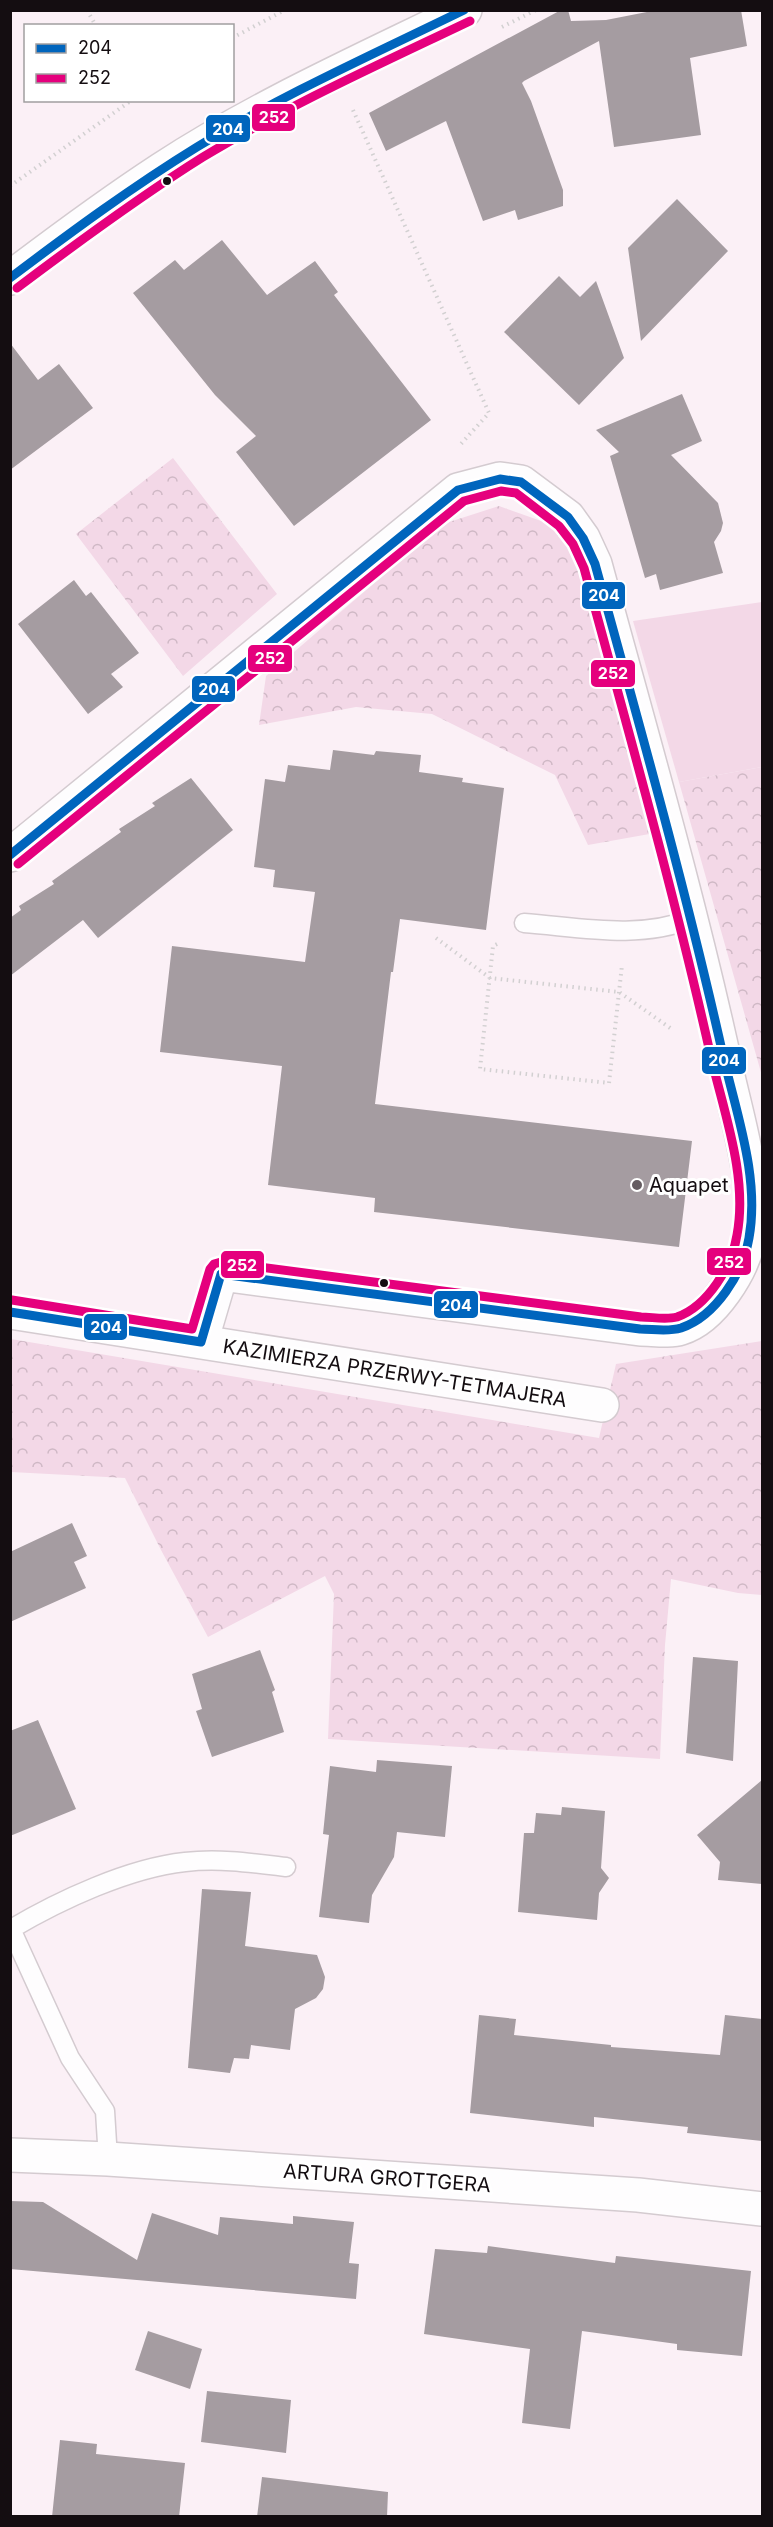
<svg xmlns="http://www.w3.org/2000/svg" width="773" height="2527" viewBox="0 0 773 2527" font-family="Inter,sans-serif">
  <defs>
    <pattern id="forest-crowns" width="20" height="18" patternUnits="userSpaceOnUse" patternTransform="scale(1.5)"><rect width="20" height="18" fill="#f3d8e7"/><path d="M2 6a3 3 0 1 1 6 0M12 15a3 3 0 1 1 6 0" fill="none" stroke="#cfb8c5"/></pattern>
  </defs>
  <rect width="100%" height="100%" fill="#fbf0f6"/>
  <!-- grass -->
  <path fill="#f3d8e7" d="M762,602v165l-83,15 -46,-161z"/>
  <!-- forest -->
  <path fill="url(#forest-crowns)" d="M173,458l104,136 -94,82 -107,-142z
    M499,506l45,16 28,22 83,289 -67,12 -33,-70 -123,-61 -76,-7 -97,18 7,-49 177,-152z
    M762,767v309l-83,-294z
    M11,1339l588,99 17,-74 146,-23v254l-24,-2 -67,-14 -6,66 -5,114 -332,-20 6,-145 -9,-18 -117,61 -47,-87 -36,-72 -114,-6z"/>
  <!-- building -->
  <path fill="#a59ca1" d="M561,10h7l3,11 35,-1 51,-10h84l6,36 -57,12 11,77 -87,12 -15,-106 -75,40 -2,2 9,18 32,89v16l-45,14 -3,-10 -32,11 -37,-100 -60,30 -17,-38z
    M677,199l51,52 -87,90 -13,-93z
    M222,240l45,55 48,-34 23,31 -4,3 97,125 -137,106 -58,-74 20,-16 -41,-41 -82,-102 42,-33 9,10z
    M559,276l21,21 16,-16 28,77 -45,47 -75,-73z
    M10,343l28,37 21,-16 34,44 -83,62z
    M682,394l20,47 -31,14 47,48 5,20 -2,8 -7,11 9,31 -63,17 -4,-16 -11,4 -35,-122 9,-4 -23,-22z
    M74,580l12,16 5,-4 48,61 -28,21 12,13 -35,27 -70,-90z
    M333,750l41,5 2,-4 45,4 -2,17 44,6 -1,4 42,6 -18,142 -86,-11 -7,53h-2l-16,132 317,37 -13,106 -305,-35 1,-14 -107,-13 14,-119 -122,-14 12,-106 133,16 10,-70 -42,-5 2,-17 -21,-3 11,-88 20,3 3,-17 42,5z
    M191,778l42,52 -135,108 -15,-18 -73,56v-58l11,-8 -2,-4 35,-22 -2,-3 69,-49 -2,-3 36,-23 -3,-3z
    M72,1523l15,33 -13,6 12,26 -76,34v-70z
    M260,1650l15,40 -3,2 12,40 -72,25 -16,-46 6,-2 -10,-35z
    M693,1657l45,4 -5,100 -47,-8z
    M38,1720l38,89 -66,27v-105z
    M377,1760l75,6 -7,71 -48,-5 -3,25 -22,38 -3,28 -50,-6 10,-82 -6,-1 7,-68 46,6z
    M762,1780v104l-44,-4 2,-18 -23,-27z
    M562,1807l43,4 -4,57 8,10 -10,15 -2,27 -79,-8 6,-79h10l2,-20 25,2z
    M202,1889l49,3 -6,54 72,9 8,22 -2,12 -7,9 -21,11 -5,41 -39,-5 -2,14 -15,-1 -4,15 -42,-5z
    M479,2015l37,4 -2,16 97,10v2l109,8 5,-40 37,4v122l-75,-8 1,-6 -94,-10v10l-124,-14z
    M10,2201l33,1 94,58 15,-47 66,22 2,-18 73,7v-8l61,6 -5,41 10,1 -3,35 -346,-30z
    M488,2246l127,17 1,-7 135,15 -9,85 -65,-6v-6l-95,-13 -12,98 -48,-6 8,-74 -106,-15 11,-85 52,4z
    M148,2331l54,18 -12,40 -55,-19z
    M207,2391l84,9 -5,53 -85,-11z
    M60,2440l37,4 -1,10 89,9 -6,54h-127z
    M262,2477l126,15 -1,25h-130z"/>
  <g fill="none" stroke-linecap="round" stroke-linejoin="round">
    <defs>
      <path id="service" d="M524,923c55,4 114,17 167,-4
        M108,2159l-3,-48 -35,-53 -59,-129c49,-29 118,-61 174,-67 34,-4 68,1 101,5"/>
      <path id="minor" d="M10,278c50,-38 100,-75 152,-109 95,-62 201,-109 303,-159
        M10,855l448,-365 42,-11 21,3 47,35 15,21 12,26c46,169 95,337 132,508 11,50 32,115 22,166 -6,32 -36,80 -68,90 -12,4 -28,1 -41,1l-419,-55 -20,68
        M10,1312l592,93
        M10,2155l98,4 530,36 124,14"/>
    </defs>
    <!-- service casing -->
    <use href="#service" stroke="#d4cbd0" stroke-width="21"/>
    <!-- minor casing -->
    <use href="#minor" stroke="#d4cbd0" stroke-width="36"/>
    <!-- path -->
    <path stroke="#d2d0d1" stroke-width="4" stroke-dasharray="1.5 4.5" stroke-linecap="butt" d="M87,10l9,16
      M502,27l34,-17
      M232,38l53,-28
      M353,110l136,303 -29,32
      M10,186l122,-86
      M436,938l54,40 129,14 54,38
      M497,944l-4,2 -13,123 129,14 13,-118"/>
    <!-- service -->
    <use href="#service" stroke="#fefdfe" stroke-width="18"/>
    <!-- minor -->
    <use href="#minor" stroke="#fefdfe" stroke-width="33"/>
    <defs>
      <path id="bus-1" d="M10,278c61,-46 122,-91 187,-131 85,-52 177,-93 267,-137
        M10,855l448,-365 42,-11 21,3 47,35 15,21 12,26c45,163 91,326 128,491 13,58 37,122 26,183 -6,35 -33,78 -68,90 -13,4 -28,1 -41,1l-419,-55 -20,68
        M10,1312l191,30"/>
      <path id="bus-2" d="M17,288c61,-46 122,-91 186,-131 86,-52 177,-93 267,-136
        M12,1300l180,29 18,-60 4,-5 7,-2 420,55c11,0 25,3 36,0 31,-11 55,-51 60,-82 11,-58 -13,-122 -26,-178 -37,-165 -83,-327 -127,-489l-11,-24 -14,-18 -43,-33 -15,-2 -37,10 -446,363"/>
    </defs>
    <!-- bus-1 casing -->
    <use href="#bus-1" stroke="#fff" stroke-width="14"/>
    <!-- bus-2 casing -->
    <use href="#bus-2" stroke="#fff" stroke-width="14"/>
    <!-- bus-1 -->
    <use href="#bus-1" stroke="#0065bd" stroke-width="9"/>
    <!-- bus-2 -->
    <use href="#bus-2" stroke="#e5007d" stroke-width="9"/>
  </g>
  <!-- markers -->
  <g fill="#140d11" stroke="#fff" stroke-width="2">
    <circle cx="167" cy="181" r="5"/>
    <circle cx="384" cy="1283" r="5"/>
  </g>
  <circle fill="#655c61" stroke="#fff" stroke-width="2" cx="637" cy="1185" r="6"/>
  <g text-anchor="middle" stroke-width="6" stroke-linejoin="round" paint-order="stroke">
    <!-- poi labels -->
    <g font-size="20" fill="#140d11" stroke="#fff" text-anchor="start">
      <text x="649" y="1192">Aquapet</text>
    </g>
    <!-- street labels -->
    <g font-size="20" fill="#140d11" stroke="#fff">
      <text transform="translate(395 1373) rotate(9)" y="7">KAZIMIERZA PRZERWY-TETMAJERA</text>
      <text transform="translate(387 2178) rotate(4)" y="7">ARTURA GROTTGERA</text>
    </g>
  </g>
  <g stroke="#fff" stroke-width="2">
    <rect x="251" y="103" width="45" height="29" rx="6" fill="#e5007d"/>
    <rect x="205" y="114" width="46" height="29" rx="6" fill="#0065bd"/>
    <rect x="581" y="581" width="45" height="29" rx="6" fill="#0065bd"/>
    <rect x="247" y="644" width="46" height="29" rx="6" fill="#e5007d"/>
    <rect x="590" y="659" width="46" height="29" rx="6" fill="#e5007d"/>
    <rect x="191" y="675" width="45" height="28" rx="6" fill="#0065bd"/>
    <rect x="701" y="1046" width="46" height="29" rx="6" fill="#0065bd"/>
    <rect x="706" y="1247" width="46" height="29" rx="6" fill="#e5007d"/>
    <rect x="220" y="1250" width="45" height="29" rx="6" fill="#e5007d"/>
    <rect x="433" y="1290" width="46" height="29" rx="6" fill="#0065bd"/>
    <rect x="83" y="1313" width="45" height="28" rx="6" fill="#0065bd"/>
  </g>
  <g font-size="16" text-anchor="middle" font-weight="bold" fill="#fff">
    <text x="274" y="123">252</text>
    <text x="228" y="135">204</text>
    <text x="604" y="601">204</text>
    <text x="270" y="664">252</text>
    <text x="613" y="679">252</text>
    <text x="214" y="695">204</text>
    <text x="724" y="1066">204</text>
    <text x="729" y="1268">252</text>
    <text x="242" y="1271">252</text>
    <text x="456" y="1311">204</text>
    <text x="106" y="1333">204</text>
  </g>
  <!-- border -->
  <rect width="773" height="2527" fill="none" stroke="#140d11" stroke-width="24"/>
  <!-- legend -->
  <rect x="24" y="24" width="210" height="78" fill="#ffffff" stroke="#a19ea0" stroke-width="1.5"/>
  <rect x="36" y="44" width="30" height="9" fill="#0065bd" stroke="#a19ea0" stroke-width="1.5"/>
  <text x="78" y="54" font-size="18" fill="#140d11">204</text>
  <rect x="36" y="74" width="30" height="9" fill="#e5007d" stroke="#a19ea0" stroke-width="1.5"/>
  <text x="78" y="84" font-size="18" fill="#140d11">252</text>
</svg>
